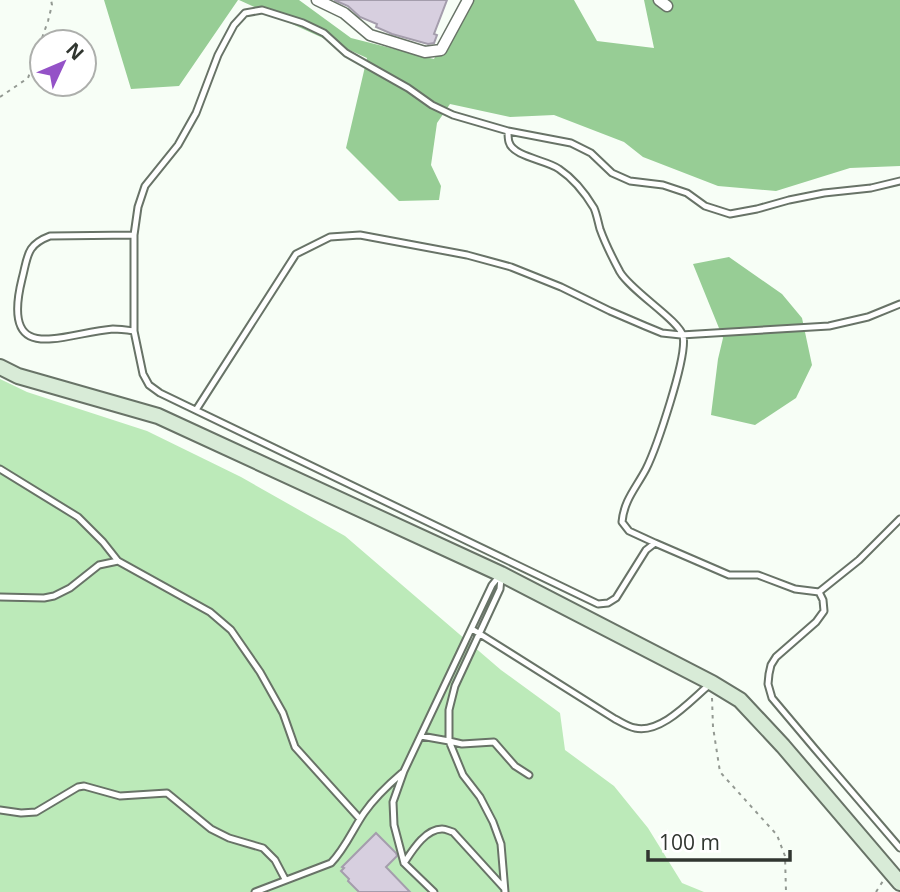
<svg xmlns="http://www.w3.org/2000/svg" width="900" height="892" viewBox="0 0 900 892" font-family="'Open Sans',sans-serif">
  <rect width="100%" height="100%" fill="#f7fef6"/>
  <!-- green -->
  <path fill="#bceab9" d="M0,379l27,13 120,39 94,46 104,59 156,134 59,43 5,37 49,36 34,42 34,55 22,9h-704z"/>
  <!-- forest -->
  <path fill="#97cd95" d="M104,0h134l-59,86 -48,3z
    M239,0h60l52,38 83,21 28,-59h112l23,41 57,7 -10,-48h256v166l-50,2 -74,23 -58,-5 -75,-29 -19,-15 -70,-27 -44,2 -60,-13 -13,19 -6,42 10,21 -2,14 -40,1 -53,-53 21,-90z
    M729,257l53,37 20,24 10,47 -16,33 -41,27 -44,-10 7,-56 5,-21 -30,-74z"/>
  <!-- building -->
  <path fill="#d7cfdf" stroke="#a49dac" stroke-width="2" d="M334,0h113l-13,34 3,1 -3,8 -6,1 -36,-10 -16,-7 1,-3 -17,-7 -12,-11z
    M376,833l20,20 1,3 -11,11 24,25h-51l-11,-11 1,-2 -8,-8 3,-3 -2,-1z"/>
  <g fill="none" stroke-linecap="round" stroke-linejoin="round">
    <defs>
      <path id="lane" d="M508,131c0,4 0,8 1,11 4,15 38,18 50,27 15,10 26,24 35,39 3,7 4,14 6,21 5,14 13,30 20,43 11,19 60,49 63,64 5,20 -27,113 -37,133 -10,19 -22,31 -24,53l7,9 26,12
        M900,181l-29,7 -47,5 -35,7 -32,9 -27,5 -25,-8 -18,-13 -24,-8 -33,-4 -18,-8 -21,-20 -20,-10 -63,-12 -55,-16 -21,-10 -24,-17 -62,-35 -22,-20 -21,-10 -41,-13 -17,3 -11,12 -16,30 -22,58 -18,32 -33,41 -7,21 -4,28v96l9,43 6,11 11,8 438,211 10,-1 8,-5 30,-48 9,-7 74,32h29l37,14 24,3 40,-32 41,-41
        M134,235l-84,1c-24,9 -22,20 -28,43 -22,89 41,54 91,50 7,0 14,1 21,2
        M196,410l100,-156 34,-17 30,-2 107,20 44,12 50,20 49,24 35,15 17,7 19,2 148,-9 39,-9 32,-13
        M0,469l78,48 25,25 15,19
        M501,578l-1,11 -45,97 -6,24v31l13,3 32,-2 21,24 14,9
        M819,592l4,8 1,11 -8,11 -40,35 -5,8 -2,9 -1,10 4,14 43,51 85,99
        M0,597l44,1 10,-2 16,-8 29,-23 19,-4 92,51 21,18 29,42 23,41 12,34 65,72
        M472,629l143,90c6,3 13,8 20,9 26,6 55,-27 74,-43
        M421,736l28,5 14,34 17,22 13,25 8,22 4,48
        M0,810l21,3 15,-1 42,-25 6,-1 36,10 47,-3 44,36 18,9 34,10 12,12 10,19
        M404,863c8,-12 21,-34 38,-34 4,0 7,2 11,3l51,56
        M255,892l76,-29c14,-14 22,-34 33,-50 11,-16 24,-28 38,-40
        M434,892l-30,-29 -10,-38 -1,-23 11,-31 88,-186 9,-11"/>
      <path id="street" d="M317,0l27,13 26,22 55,17 16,-2 27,-50
        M659,0l8,6"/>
      <path id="secondary" d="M0,367l18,9 140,40 343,158 211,109 28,17 43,46 117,137"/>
    </defs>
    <!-- lane casing -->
    <use href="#lane" stroke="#687367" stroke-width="9"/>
    <!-- street casing -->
    <use href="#street" stroke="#687367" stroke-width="13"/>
    <!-- secondary casing -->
    <use href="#secondary" stroke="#687367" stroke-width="18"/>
    <!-- path -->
    <path stroke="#939992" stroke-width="2" stroke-dasharray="3.5 5" stroke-linecap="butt" d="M0,97l28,-19 20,-57 4,-16 -1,-5
      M712,698l1,29 7,45 57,63 8,21 1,36
      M876,892l7,-11"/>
    <!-- lane -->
    <use href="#lane" stroke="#fff" stroke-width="5"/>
    <!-- street -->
    <use href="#street" stroke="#fff" stroke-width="10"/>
    <!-- secondary -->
    <use href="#secondary" stroke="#d8ebd7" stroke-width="14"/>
  </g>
  <!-- north arrow -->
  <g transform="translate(63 63) rotate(46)"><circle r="33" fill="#ffffff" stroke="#adafac" stroke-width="2"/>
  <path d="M0-5L12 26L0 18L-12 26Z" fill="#9452c7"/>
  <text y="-10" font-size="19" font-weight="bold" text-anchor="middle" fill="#313630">N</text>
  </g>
  <!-- scale -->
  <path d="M648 850v10h142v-10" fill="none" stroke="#313630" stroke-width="3.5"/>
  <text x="659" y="850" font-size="21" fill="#313630" stroke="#ffffff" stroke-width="5" paint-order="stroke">100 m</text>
</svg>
